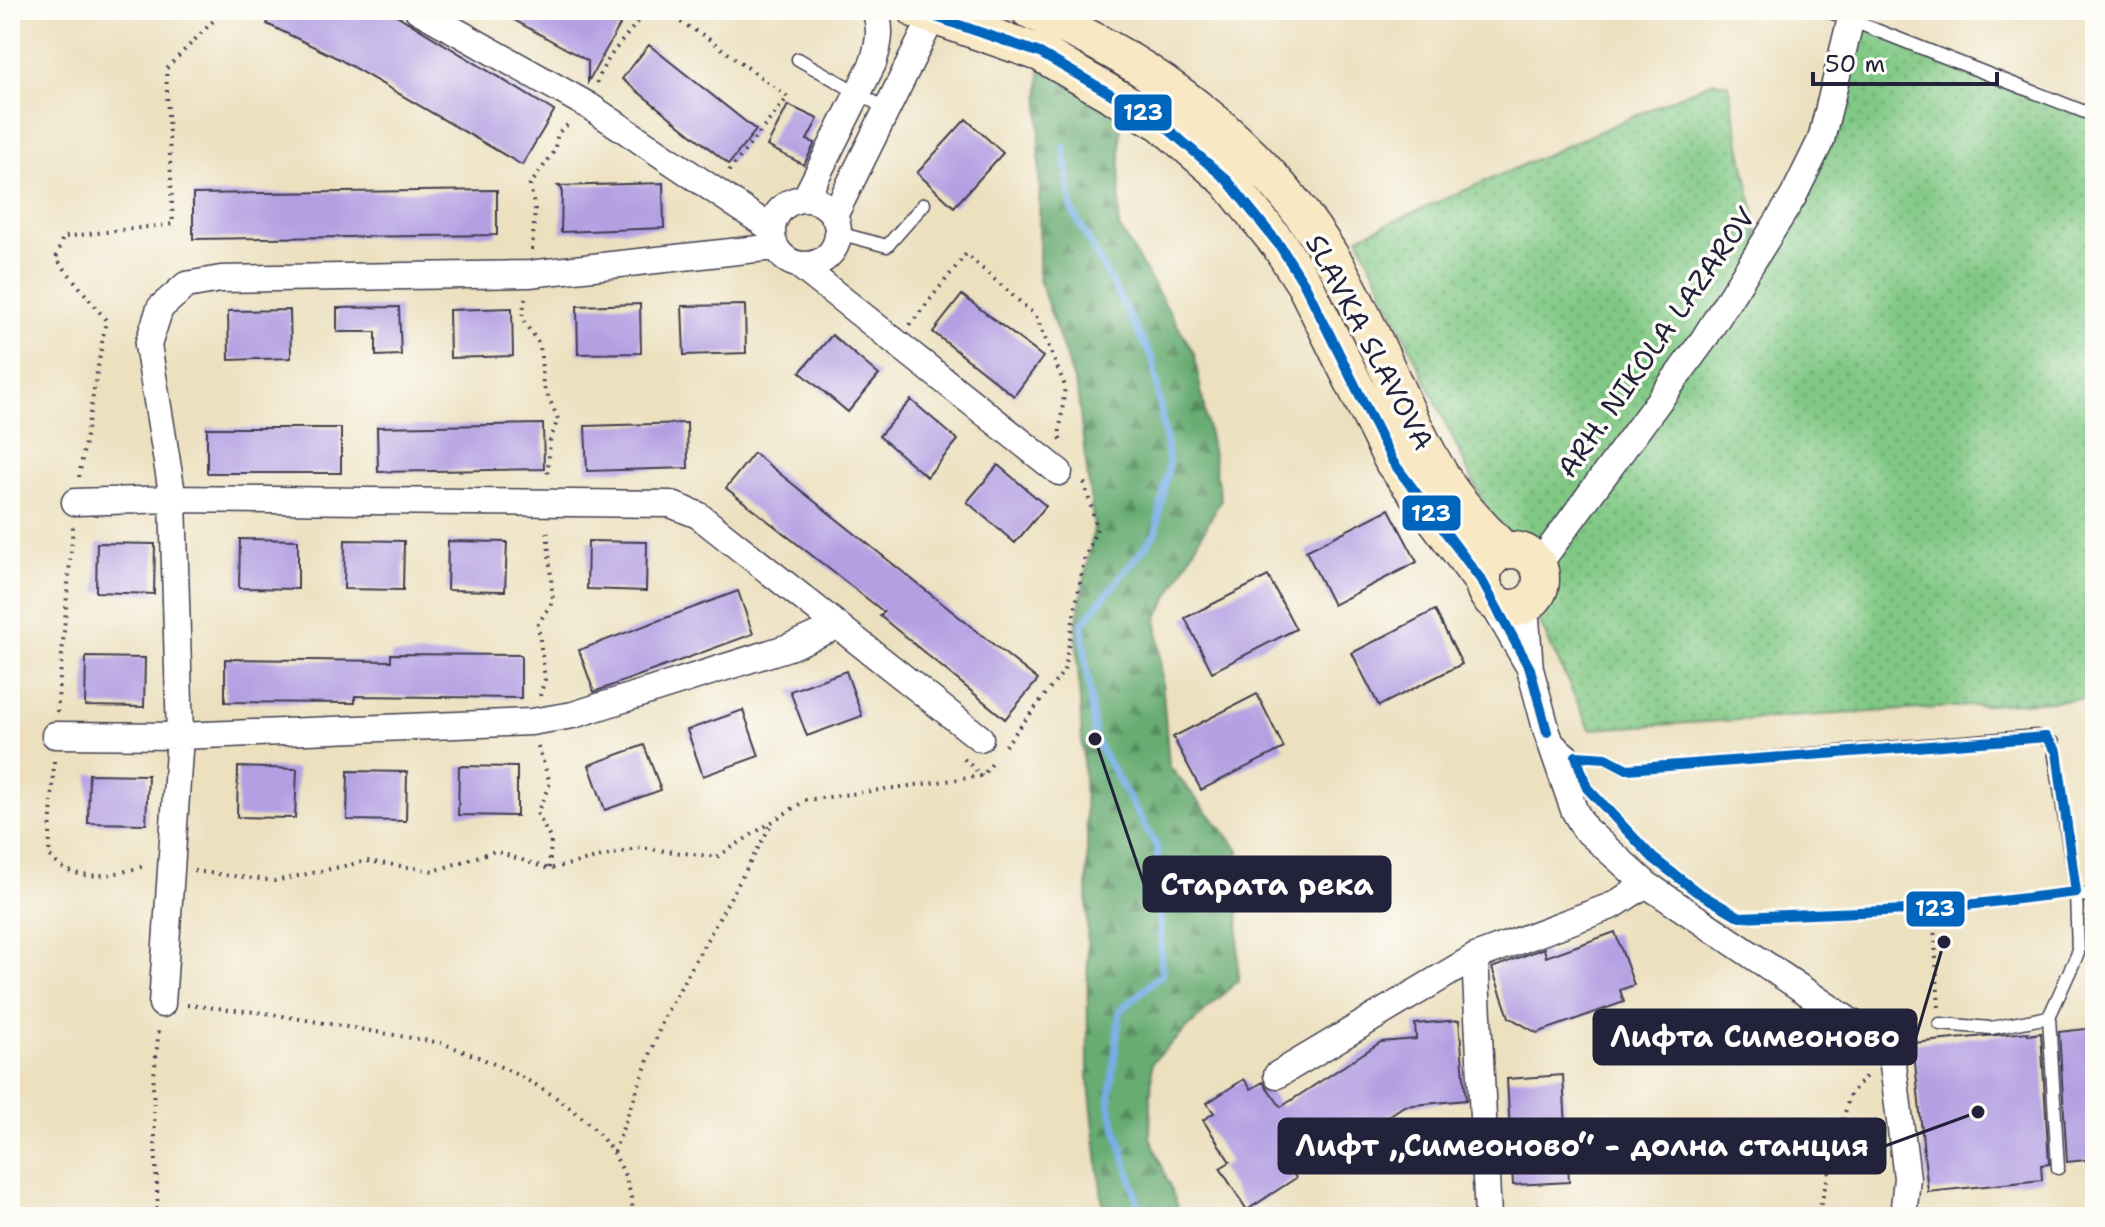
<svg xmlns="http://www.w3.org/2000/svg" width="2105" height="1227" viewBox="0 0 2105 1227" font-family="'Shantell Sans',sans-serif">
  <defs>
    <pattern id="grass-dots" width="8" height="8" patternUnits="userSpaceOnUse" patternTransform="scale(2)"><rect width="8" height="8" fill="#80c884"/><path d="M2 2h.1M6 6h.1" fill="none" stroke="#68a26d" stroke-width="1.8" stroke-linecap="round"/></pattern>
    <pattern id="forest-firs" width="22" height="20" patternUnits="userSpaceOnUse" patternTransform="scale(2)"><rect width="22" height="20" fill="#68ac72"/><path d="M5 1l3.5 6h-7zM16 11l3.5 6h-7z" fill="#558c5f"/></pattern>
  </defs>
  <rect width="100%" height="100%" fill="#fdfcf7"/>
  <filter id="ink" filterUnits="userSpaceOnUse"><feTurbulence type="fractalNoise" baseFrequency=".0125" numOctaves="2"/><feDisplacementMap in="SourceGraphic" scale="16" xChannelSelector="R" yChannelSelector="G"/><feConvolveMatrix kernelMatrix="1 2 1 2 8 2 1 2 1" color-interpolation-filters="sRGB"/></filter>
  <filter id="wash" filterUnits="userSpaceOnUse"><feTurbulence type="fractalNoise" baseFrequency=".006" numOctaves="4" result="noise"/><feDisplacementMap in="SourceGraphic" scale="32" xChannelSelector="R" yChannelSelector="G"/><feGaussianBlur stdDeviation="1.8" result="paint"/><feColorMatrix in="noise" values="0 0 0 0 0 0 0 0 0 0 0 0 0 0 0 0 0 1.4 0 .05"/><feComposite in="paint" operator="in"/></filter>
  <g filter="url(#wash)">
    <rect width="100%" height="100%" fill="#ece0bf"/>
    <!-- grass -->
    <path fill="url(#grass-dots)" stroke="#517560" stroke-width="2" d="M1852,20l243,96v667h-3l-7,-84 -495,30 -232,-492 356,-156 14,3 33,166 32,-53z"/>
    <!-- forest -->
    <path fill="url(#forest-firs)" stroke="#456756" stroke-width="2" d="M1040,53l81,46 -2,128 75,126 27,146 -64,119 12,148 70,84 -1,130 -86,82 -2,74 32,81h-78l-16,-141 -1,-240 -11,-210 18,-98 -17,-138 -38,-111z"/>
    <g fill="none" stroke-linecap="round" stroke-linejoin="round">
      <!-- stream -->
      <path stroke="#76aee5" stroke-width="7" d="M1064,147l8,63 81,150 16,102 -13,71 -74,91 13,115 62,108 5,127 -42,37 -11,93 33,113"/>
    </g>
    <g id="blocks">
      <!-- building -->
      <path fill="#b39fe2" d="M274,10h114l166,101 -32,54 -185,-107 -70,-34z
        M496,10h97l27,15 -32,57v-21z
        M649,45l107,85 -27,34 -107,-85z
        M788,105l30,14 -11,21 8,3 -11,22 -37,-19z
        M966,119l37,34 -49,54 -37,-34z
        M663,183l1,45 -103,4 1,-43 -4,-3z
        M497,190v45l-304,4v-45z
        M962,295l81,62 -29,39 -81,-64z
        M640,304l1,49 -63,1 -1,-48z
        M745,305l1,48 -62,2 -2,-49z
        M399,307l2,48 -25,1v-24h-39v-24z
        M512,308l1,48 -63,2 -1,-48z
        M290,310l1,48 -62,2 -1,-49z
        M832,335l47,40 -31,37 -48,-40z
        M911,400l47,40 -31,37 -48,-41z
        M687,423l1,45 -101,3 -2,-45z
        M543,424l1,45 -166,3 -1,-45z
        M207,428h134v45h-134z
        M754,453l284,227 -33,39 -125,-103 4,-4 -158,-124z
        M998,465l48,41 -31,37 -48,-41z
        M1389,509l28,53 -84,43 -27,-54z
        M240,539l58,1v49l-59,-1z
        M345,540l59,1 -1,49 -59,-1z
        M448,541l59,1 -2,49 -58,-1z
        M588,541l59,1 -1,49 -59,-2z
        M97,543l58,1 -1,50 -58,-2z
        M1268,576l28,53 -84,43 -27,-54z
        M738,591l15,43 -159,58 -15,-42z
        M1435,610l27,54 -83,42 -27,-53z
        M391,654l130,1v43l-166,-2v7l-130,-1v-43l166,2z
        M86,657l59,1 -1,49 -59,-1z
        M846,671l16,45 -55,20 -17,-45z
        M1257,694l27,54 -83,42 -28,-53z
        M743,710l16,46 -56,20 -16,-46z
        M644,745l17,45 -56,20 -16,-45z
        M459,766l58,1v49l-59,-1z
        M238,767l59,2 -2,49 -58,-1z
        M348,771l59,1 -1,49 -59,-1z
        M89,774l59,1 -2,49 -58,-1z
        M1615,932l19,53 -14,5 4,12 -87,31 -28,-16 -17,-49 52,-20 2,9z
        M1459,1020l7,80 -62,6 -67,44 -10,-15 -41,27 10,16 -49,32 -27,-42 10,-6 -27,-42 11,-7 -7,-10 37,-24 7,10 12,-7 18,25 100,-65 35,-3 -1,-15z
        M2095,1028v131l-28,3 -8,-130z
        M2028,1032v3l13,-2 8,131 -8,1 1,15 -114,12 -15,-149z
        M1563,1075l6,107 -56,3 -6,-106z"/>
    </g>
  </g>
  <g filter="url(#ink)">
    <use href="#blocks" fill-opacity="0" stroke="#403e4f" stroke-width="2"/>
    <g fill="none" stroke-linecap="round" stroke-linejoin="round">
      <defs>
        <path id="lane" d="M1825,10l270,106
          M798,59l90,51
          M838,233l49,13 37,-42
          M1556,739l20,17 11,32 66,70 44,34 43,25 193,-8 143,-17 19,7
          M1576,756l30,2 21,11 410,-33 16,7 23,149 2,61 -29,64 9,151
          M1940,1024l51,4 58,-11"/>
        <path id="street" d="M418,10l171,96 183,123
          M772 232a33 33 0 1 1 66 0a33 33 0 1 1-66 0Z
          M805,199l68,-136c6,-19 9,-34 2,-53
          M834,216l102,-206
          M799,265l260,207
          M75,502l98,-3 497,5 28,11 282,223
          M1538,565l164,-223 91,-145 28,-57 32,-130
          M1490,599l37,64
          M1525,606l5,63 17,63 27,78 11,19 61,55 245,165 16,129 -4,39
          M55,735l125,1 351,-14 42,-7 216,-68 48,-21
          M1475,957l13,260
          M162,1004l18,-268 -7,-237 -25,-154 12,-37 26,-23 35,-6 308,-5 246,-27
          M1277,1075l198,-118 139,-52 32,-21"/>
        <path id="secondary" d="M916,10l124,43 121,70 66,57 53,66 25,39 88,177 89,119
          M1029,10c125,52 237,137 307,255 42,72 67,152 112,222 15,23 38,44 56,64
          M1483 579a29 29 0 1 1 58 0a29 29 0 1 1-58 0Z"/>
      </defs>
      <!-- lane casing -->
      <use href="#lane" stroke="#403e4f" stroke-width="15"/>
      <!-- street casing -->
      <use href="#street" stroke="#403e4f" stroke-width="29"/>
      <!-- secondary casing -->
      <use href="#secondary" stroke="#403e4f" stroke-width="39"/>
      <!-- path -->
      <path stroke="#403e4f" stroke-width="4" stroke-dasharray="2 6" stroke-linecap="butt" d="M660,10l46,27 82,60 -59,74
        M597,83c9,-30 33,-47 48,-73
        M532,250l3,-40 -5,-25 24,-33 4,-19 13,-11
        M525,298l-3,21 18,26 3,40 15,34 -8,22 -3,38
        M910,325l56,-71 70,62 29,70 -6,51 3,3
        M79,477l27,-157 -50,-62 7,-21 110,-13 -7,-155 58,-59
        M540,696l5,-17 -7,-55 15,-23 -6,-73
        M57,712l16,-186
        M538,746l12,37 -13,30 14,27 -2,29
        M1005,746l59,-75 20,-111 13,-32 -14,-50
        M964,759l18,17
        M54,761l-5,94c24,31 64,20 96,11
        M194,871l81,10 92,-20 67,10 61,-20 54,18 91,-21 77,9 89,-57 176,-24 13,-16
        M1934,925l5,83
        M187,1005l78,8 176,30c79,28 190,78 192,174
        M614,1152l50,-135 108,-194
        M158,1217l-5,-131 6,-58
        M1810,1217l11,-14 29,-109 18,-20"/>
      <!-- lane -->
      <use href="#lane" stroke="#fff" stroke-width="12"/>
      <!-- street -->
      <use href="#street" stroke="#fff" stroke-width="26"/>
      <!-- secondary -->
      <use href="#secondary" stroke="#f8e8c3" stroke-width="36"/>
      <defs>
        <path id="bus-1" d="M916,10l124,43 121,70 66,57 53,66 25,39 88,177 89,119 48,88 17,63
          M2046,737l11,15 19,140 -143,17 -193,8 -43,-25 -44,-34 -66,-70 -11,-32 30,2 21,11z"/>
      </defs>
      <!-- bus-1 casing -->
      <use href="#bus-1" stroke="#fdfcf7" stroke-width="16"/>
      <!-- bus-1 -->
      <use href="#bus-1" stroke="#0065bd" stroke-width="10"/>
    </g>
  </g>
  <g text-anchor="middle" stroke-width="7" stroke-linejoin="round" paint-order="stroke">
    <!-- street labels -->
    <g font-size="28" fill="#22223b" stroke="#fdfcf7">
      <text transform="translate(1370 342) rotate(62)" y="10">SLAVKA SLAVOVA</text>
      <text transform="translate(1656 342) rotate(-55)" y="10">ARH. NIKOLA LAZAROV</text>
    </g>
  </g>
  <!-- callouts -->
  <path fill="none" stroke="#22223b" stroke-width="3" d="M1095 739L1144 884M1944 942L1916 1037M1978 1112L1885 1146"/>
  <g fill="#22223b" stroke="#fdfcf7" stroke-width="3">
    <circle cx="1095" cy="739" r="8"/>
    <circle cx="1944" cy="942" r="8"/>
    <circle cx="1978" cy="1112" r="8"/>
  </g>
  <g fill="#22223b" stroke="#22223b" stroke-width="3">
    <rect x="1144" y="857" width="246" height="54" rx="8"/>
    <rect x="1594" y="1010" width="322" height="54" rx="8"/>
    <rect x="1279" y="1119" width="606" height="54" rx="8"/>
  </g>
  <g font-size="30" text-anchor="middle" font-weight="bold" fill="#fff">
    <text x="1267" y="895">Старата река</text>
    <text x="1755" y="1047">Лифта Симеоново</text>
    <text x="1582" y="1156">Лифт „Симеоново“ - долна станция</text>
  </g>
  <g stroke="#fdfcf7" stroke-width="3">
    <rect x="1113" y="93" width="60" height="39" rx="8" fill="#0065bd"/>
    <rect x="1401" y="494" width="61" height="38" rx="8" fill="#0065bd"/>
    <rect x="1905" y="890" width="61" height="38" rx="8" fill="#0065bd"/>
  </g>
  <g font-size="22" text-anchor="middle" font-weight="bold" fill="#fff">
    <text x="1143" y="120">123</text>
    <text x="1431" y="521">123</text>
    <text x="1935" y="916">123</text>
  </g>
  <!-- margin -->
  <rect width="2105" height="1227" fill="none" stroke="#fdfcf7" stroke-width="40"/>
  <!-- scale -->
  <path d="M1813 72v12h184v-12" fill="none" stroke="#22223b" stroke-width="4"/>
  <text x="1825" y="72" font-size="24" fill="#22223b" stroke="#fdfcf7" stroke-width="6" paint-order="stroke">50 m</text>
</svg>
